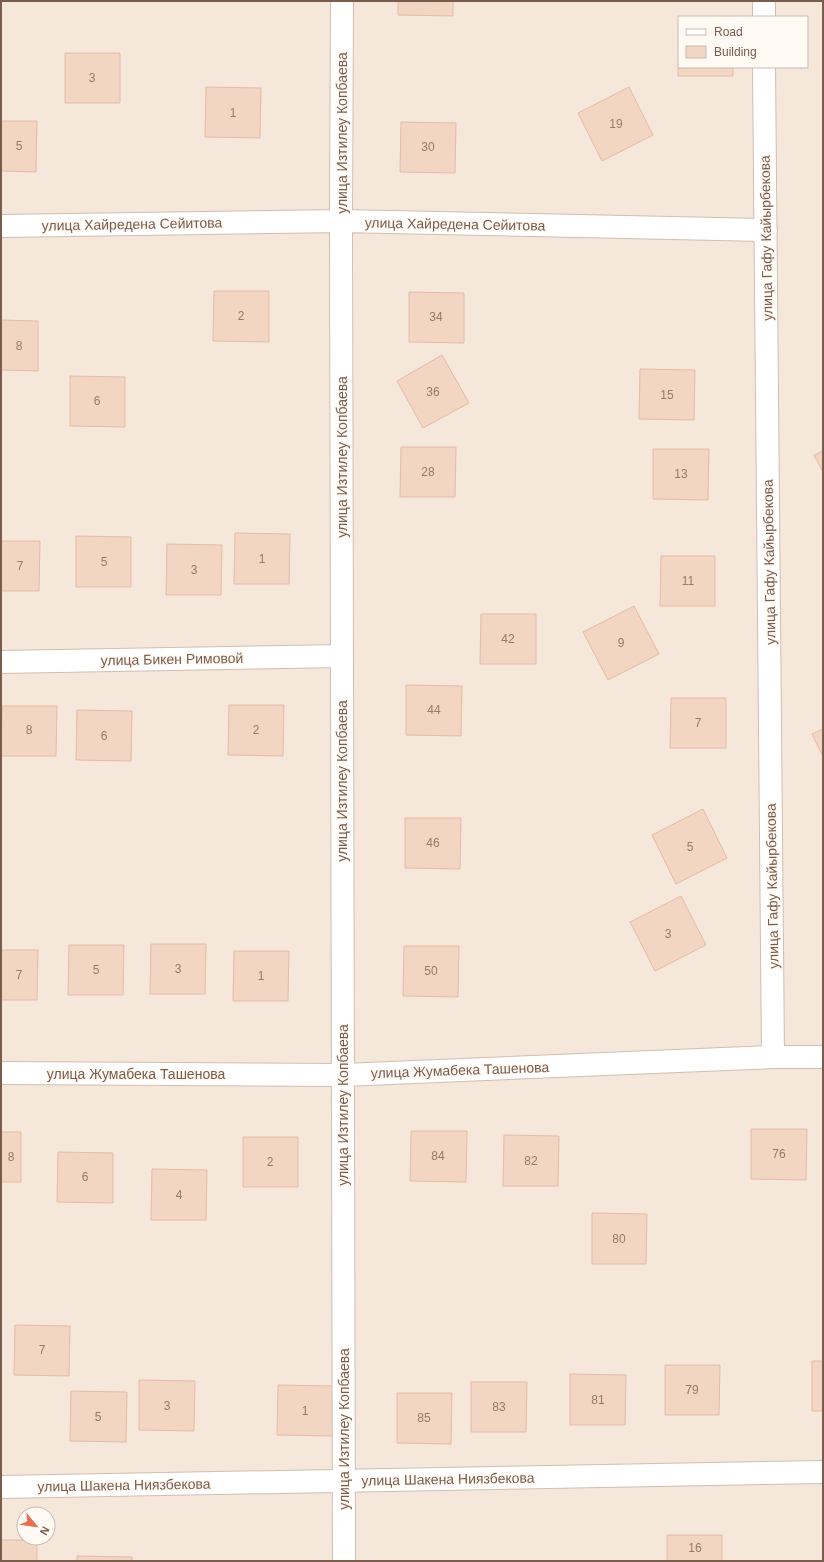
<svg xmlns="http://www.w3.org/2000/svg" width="824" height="1562" viewBox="0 0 824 1562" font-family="Helvetica,sans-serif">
  <rect width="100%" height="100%" fill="#fdf6ec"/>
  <!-- residential -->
  <path fill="#f5e8da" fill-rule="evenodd" d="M1,1h822v1560h-822zM679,17h128v50h-128zM24,1514h24v24h-24z"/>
  <!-- building -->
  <path fill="#f3d5c3" stroke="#e6bba3" d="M398,1h55v15l-55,-1z
    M679,34v33h54v9h-55z
    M65,53h55v50h-55z
    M206,87l55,1 -1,50 -55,-1z
    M629,87l24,48 -51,26 -24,-48z
    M1,121h36l-1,51 -35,-1z
    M401,122l55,1 -1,50 -55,-1z
    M214,291h55v51l-56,-1z
    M409,292l55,1v50l-55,-1z
    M1,320l37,1v50l-37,-1z
    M442,355l27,48 -46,25 -26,-47z
    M640,369l55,1 -1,50 -55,-1z
    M70,376l55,1v50l-55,-1z
    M401,447h55l-1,50h-55z
    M653,449h56l-1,51 -55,-1z
    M823,451v21l-9,-17z
    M235,533l55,1 -1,50h-55z
    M76,536l55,1v50h-55z
    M1,541h39l-1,50h-38z
    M167,544l55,1 -1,50h-55z
    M661,556h54v50h-55z
    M634,606l25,48 -51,26 -25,-48z
    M481,614h55v50h-56z
    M406,685l56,1 -1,50 -55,-1z
    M671,698h55v50h-56z
    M229,705h55l-1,51 -55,-1z
    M2,706h55l-1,50h-55z
    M77,710l55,1 -1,50 -55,-1z
    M823,729v28l-11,-23z
    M703,809l24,49 -51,26 -24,-49z
    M405,818h56l-1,51 -55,-1z
    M681,896l25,49 -51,26 -25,-49z
    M151,944h55l-1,50h-55z
    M69,945h55l-1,50h-55z
    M404,946h55l-1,51 -55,-1z
    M1,950h37l-1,50h-36z
    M234,951h55l-1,50h-55z
    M751,1129h56l-1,51 -55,-1z
    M411,1131h56l-1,51 -56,-1z
    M1,1132h20v50h-20z
    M504,1135l55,1 -1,50h-55z
    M243,1137h55v50h-55z
    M58,1152l55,1v50l-56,-1z
    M152,1169l55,1 -1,50h-55z
    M592,1213l55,1 -1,50h-54z
    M15,1325l55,1 -1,50 -55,-1z
    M812,1361h11v50h-11z
    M665,1365h55l-1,50h-54z
    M570,1374l56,1 -1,50h-55z
    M139,1380l56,1 -1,50 -55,-1z
    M471,1382h56l-1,50h-55z
    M278,1385l55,1v50l-56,-1z
    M71,1391l56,1 -1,50 -56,-1z
    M397,1393h55l-1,51 -54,-1z
    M667,1535h55v26h-55z
    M1,1540h36v21h-36z
    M77,1556l55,1v4h-55z"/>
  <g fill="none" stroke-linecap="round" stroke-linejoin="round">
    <defs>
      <path id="street" d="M342,1l-1,220 3,1340
        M764,1v16
        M764,67l9,990
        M1,226l340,-5 425,9
        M1,662l341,-6
        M1,1073l342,2 430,-18h50
        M1,1487l822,-15"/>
    </defs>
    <!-- street casing -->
    <use href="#street" stroke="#d1beb0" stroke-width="24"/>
    <!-- street -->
    <use href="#street" stroke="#fff" stroke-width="22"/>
  </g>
  <g text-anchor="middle" stroke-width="3.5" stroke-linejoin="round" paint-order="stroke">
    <!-- number labels -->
    <g font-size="12" fill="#987a6a">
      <text x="92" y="82">3</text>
      <text x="233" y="117">1</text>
      <text x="616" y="128">19</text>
      <text x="19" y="150">5</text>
      <text x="428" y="151">30</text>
      <text x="241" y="320">2</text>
      <text x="436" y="321">34</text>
      <text x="19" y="350">8</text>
      <text x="433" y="396">36</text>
      <text x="667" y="399">15</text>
      <text x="97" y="405">6</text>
      <text x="428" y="476">28</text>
      <text x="681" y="478">13</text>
      <text x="262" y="563">1</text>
      <text x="104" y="566">5</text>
      <text x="20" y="570">7</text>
      <text x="194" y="574">3</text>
      <text x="688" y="585">11</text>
      <text x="508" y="643">42</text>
      <text x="621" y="647">9</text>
      <text x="434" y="714">44</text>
      <text x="698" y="727">7</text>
      <text x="29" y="734">8</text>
      <text x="256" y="734">2</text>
      <text x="104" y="740">6</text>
      <text x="433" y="847">46</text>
      <text x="690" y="851">5</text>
      <text x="668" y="938">3</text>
      <text x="178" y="973">3</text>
      <text x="96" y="974">5</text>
      <text x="431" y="975">50</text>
      <text x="19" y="979">7</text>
      <text x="261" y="980">1</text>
      <text x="779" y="1158">76</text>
      <text x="438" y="1160">84</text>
      <text x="11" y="1161">8</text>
      <text x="531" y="1165">82</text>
      <text x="270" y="1166">2</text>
      <text x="85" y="1181">6</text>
      <text x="179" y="1199">4</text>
      <text x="619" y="1243">80</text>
      <text x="42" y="1354">7</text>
      <text x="692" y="1394">79</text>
      <text x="598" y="1404">81</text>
      <text x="167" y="1410">3</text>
      <text x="499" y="1411">83</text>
      <text x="305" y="1415">1</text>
      <text x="98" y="1421">5</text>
      <text x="424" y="1422">85</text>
      <text x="695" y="1552">16</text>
    </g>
    <!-- street labels -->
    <g font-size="14" fill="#7a5c4d" stroke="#fffaf3">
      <text transform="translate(342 133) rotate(-90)" y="5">улица Изтилеу Копбаева</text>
      <text transform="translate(132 224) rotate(-1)" y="5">улица Хайредена Сейитова</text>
      <text transform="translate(455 224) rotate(1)" y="5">улица Хайредена Сейитова</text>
      <text transform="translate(766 238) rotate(-91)" y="5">улица Гафу Кайырбекова</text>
      <text transform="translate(342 457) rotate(-90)" y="5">улица Изтилеу Копбаева</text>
      <text transform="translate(769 562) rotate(-91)" y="5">улица Гафу Кайырбекова</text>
      <text transform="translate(172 659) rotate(-1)" y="5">улица Бикен Римовой</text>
      <text transform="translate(342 781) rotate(-90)" y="5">улица Изтилеу Копбаева</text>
      <text transform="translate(772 886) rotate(-91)" y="5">улица Гафу Кайырбекова</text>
      <text transform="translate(460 1070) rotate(-2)" y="5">улица Жумабека Ташенова</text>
      <text x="136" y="1079">улица Жумабека Ташенова</text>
      <text transform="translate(343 1105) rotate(-90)" y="5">улица Изтилеу Копбаева</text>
      <text transform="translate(344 1429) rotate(-90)" y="5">улица Изтилеу Копбаева</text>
      <text transform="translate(448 1479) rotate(-1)" y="5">улица Шакена Ниязбекова</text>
      <text transform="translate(124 1485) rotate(-1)" y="5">улица Шакена Ниязбекова</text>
    </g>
  </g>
  <!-- border -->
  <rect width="824" height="1562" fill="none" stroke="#7a5c4d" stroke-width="4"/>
  <!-- legend -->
  <rect x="678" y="16" width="130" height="52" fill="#fffaf3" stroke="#cabbb1"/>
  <rect x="686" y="29" width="20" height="6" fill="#ffffff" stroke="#cabbb1"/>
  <text x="714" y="36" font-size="12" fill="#7a5c4d">Road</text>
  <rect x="686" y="46" width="20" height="12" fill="#f3d5c3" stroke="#cabbb1"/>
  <text x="714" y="56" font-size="12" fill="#7a5c4d">Building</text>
  <!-- north arrow -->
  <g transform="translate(36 1526) rotate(119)"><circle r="19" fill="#fffaf3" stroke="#cabbb1"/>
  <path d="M0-3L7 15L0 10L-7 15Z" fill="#e76f51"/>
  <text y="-6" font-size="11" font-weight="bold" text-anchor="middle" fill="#7a5c4d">N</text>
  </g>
</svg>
